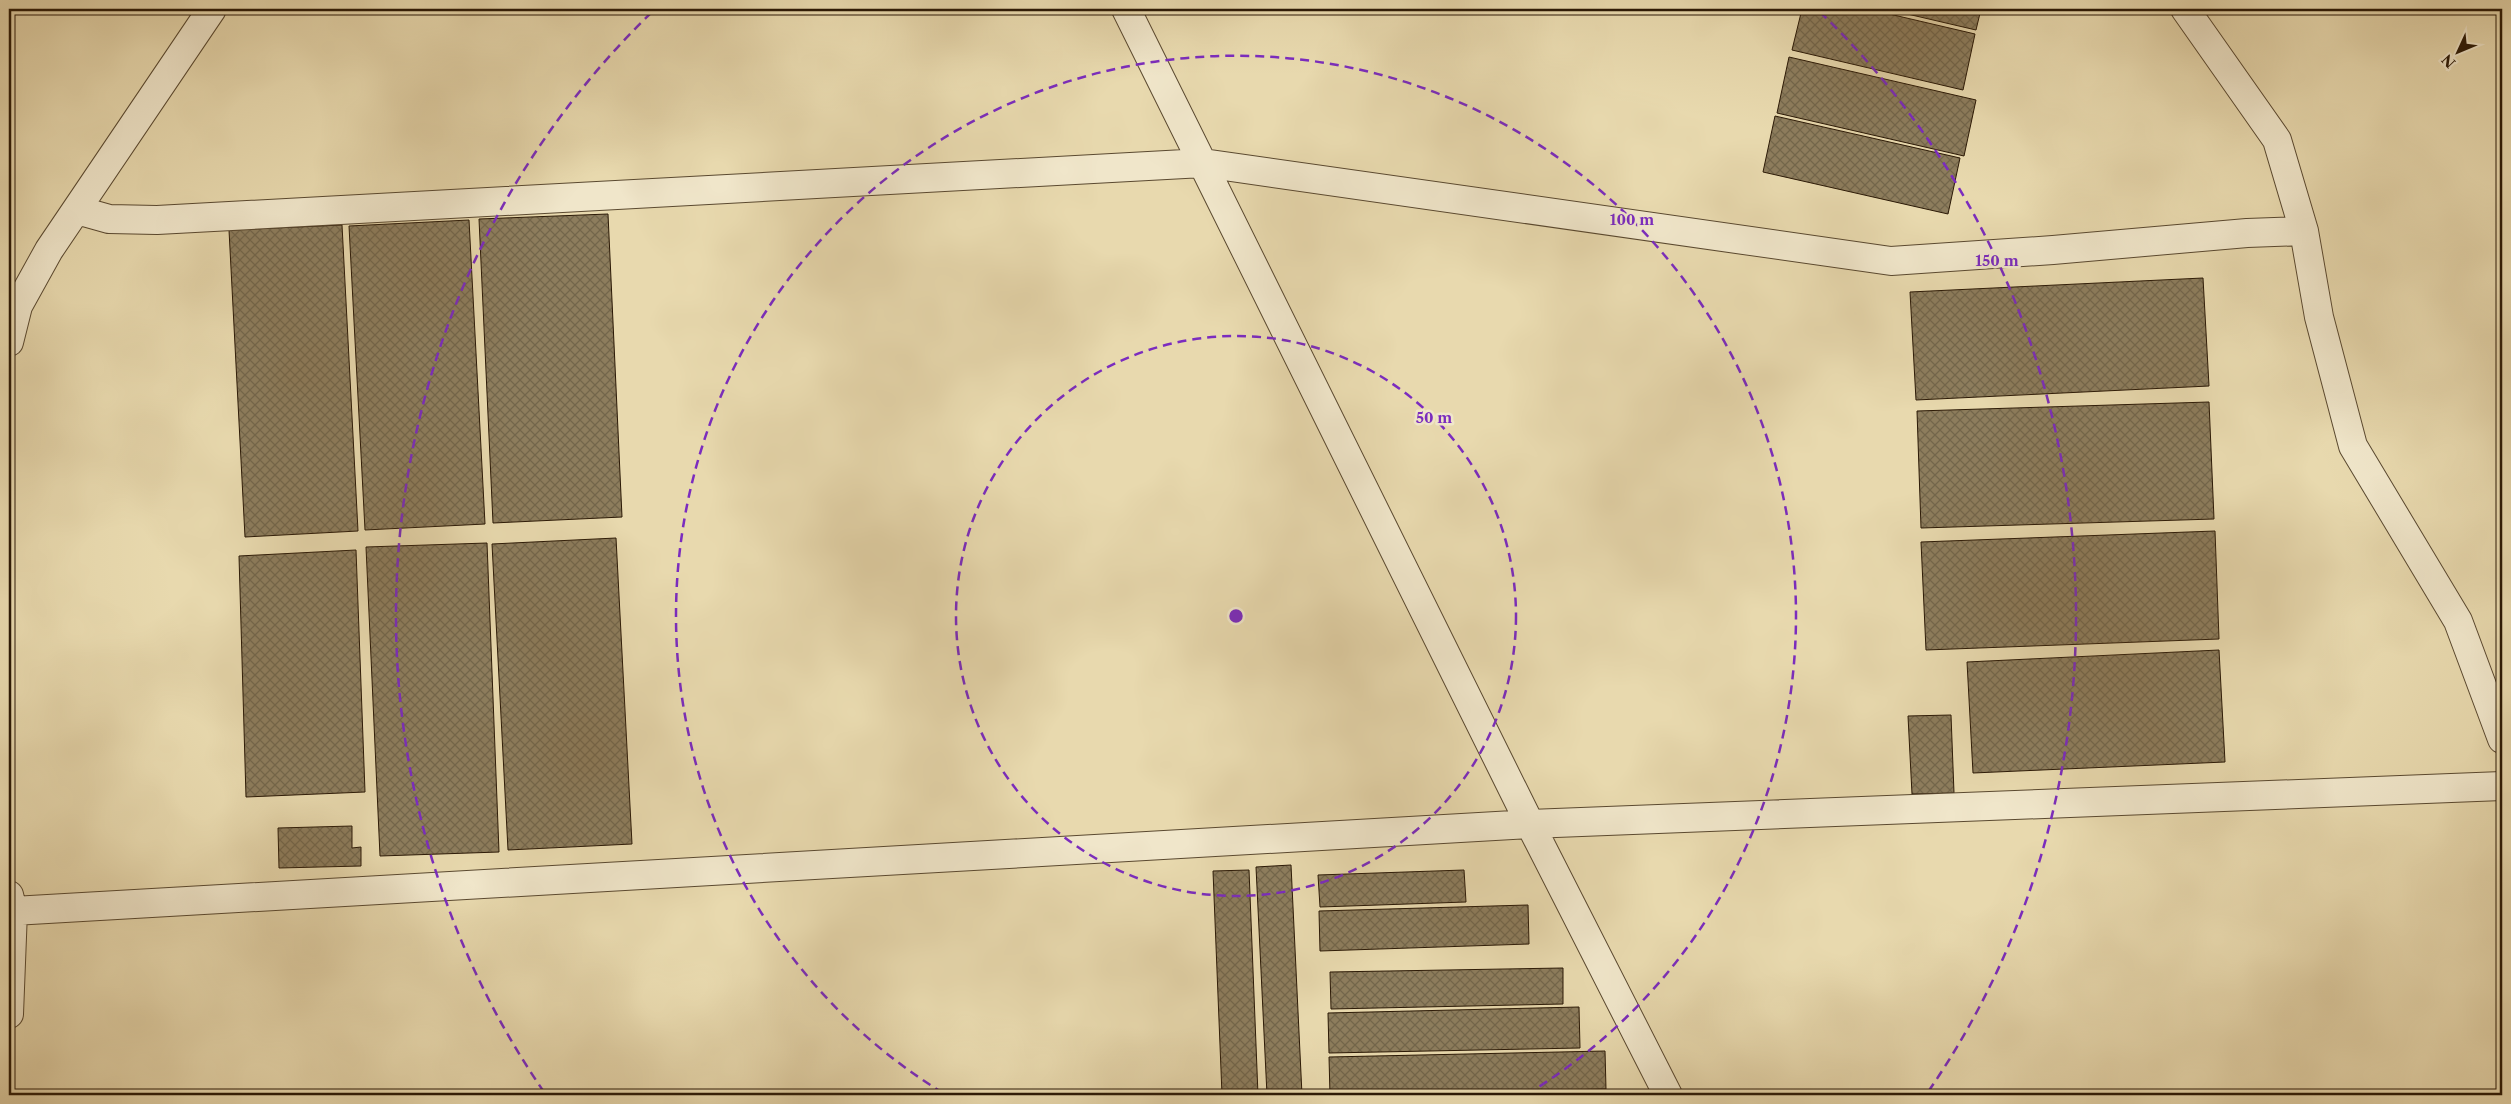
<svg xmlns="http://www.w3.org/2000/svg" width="2511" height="1104" viewBox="0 0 2511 1104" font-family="'Libre Caslon Text',serif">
  <defs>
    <pattern id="building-cross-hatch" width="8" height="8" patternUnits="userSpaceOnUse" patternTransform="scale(1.25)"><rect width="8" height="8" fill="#8d7d5d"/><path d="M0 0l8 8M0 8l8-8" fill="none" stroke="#73664b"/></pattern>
  </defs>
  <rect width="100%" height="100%" fill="#e8d9ae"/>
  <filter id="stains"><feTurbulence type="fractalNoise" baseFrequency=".004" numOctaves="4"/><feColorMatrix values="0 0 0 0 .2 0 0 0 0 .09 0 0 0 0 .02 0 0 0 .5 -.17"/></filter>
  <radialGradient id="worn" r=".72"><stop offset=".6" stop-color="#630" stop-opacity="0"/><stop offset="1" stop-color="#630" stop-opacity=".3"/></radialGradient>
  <!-- building -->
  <path fill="url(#building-cross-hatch)" stroke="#2b1906" d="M1802,9h66l107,25 -12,56 -171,-40z
    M1886,9h95l-5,21z
    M1789,57l187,43 -12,56 -187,-43z
    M1775,116l185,42 -12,56 -185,-42z
    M608,214l14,303 -129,6 -14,-304z
    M469,220l16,304 -120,6 -16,-304z
    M342,225l16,306 -113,6 -16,-307z
    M2203,278l6,108 -293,14 -6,-108z
    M2209,402l5,117 -293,9 -4,-117z
    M2215,531l4,108 -293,11 -5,-108z
    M616,538l16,306 -124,6 -16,-306z
    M487,543l12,309 -119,4 -14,-309z
    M356,550l9,242 -119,5 -7,-241z
    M2219,650l6,112 -252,11 -6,-111z
    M1951,715l3,78 -42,1 -4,-78z
    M352,826v22l9,-1v19l-82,2 -1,-40z
    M1291,865l11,230h-35l-11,-228z
    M1249,870l9,225h-36l-9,-224z
    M1464,870l2,32 -146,5 -2,-32z
    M1528,905l1,39 -209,7 -1,-40z
    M1563,968v36l-232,5 -1,-37z
    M1579,1007l1,41 -251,5 -1,-40z
    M1605,1051l1,38 -276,6 -1,-38z
    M1620,1094v1h-73z"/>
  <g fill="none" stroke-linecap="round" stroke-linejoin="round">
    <defs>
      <path id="minor" d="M1126,9l404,815 138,271
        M2185,9l92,131 27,91 15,86 34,129 105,175 44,118
        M77,210l32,9 48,1 1046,-57 688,98 162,-11 194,-17 57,-2
        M9,342l9,-36 31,-56 163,-241
        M9,895l4,16 -4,103
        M13,911l1517,-87 972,-38"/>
    </defs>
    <!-- minor casing -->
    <use href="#minor" stroke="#5a4930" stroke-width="30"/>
    <!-- minor -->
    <use href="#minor" stroke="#f0e6ca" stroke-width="28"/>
  </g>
  <!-- distance rings -->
  <g fill="none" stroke="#7b2cbf" stroke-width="2.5" stroke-dasharray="9 6">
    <circle cx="1236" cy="616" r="280"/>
    <path d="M943 1093A560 560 0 1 1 1529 1093"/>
    <path d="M544 1092A840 840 0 0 1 652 12M1820 12A840 840 0 0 1 1928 1092"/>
  </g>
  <circle cx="1236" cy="616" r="8" fill="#7b2cbf" stroke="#f0e6ca" stroke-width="2.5"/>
  <g font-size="15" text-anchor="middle" font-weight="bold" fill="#7b2cbf" stroke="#f0e6ca" stroke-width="5" stroke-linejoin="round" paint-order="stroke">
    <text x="1632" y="225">100 m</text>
    <text x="1997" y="266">150 m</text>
    <text x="1434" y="423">50 m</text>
  </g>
  <!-- margin -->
  <rect width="2511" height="1104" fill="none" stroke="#e8d9ae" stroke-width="30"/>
  <rect x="10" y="10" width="2491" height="1084" fill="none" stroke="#2b1906" stroke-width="2.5"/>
  <rect x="15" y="15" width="2481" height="1074" fill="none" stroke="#2b1906"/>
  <!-- north arrow -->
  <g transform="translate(2458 52) rotate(226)" stroke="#f0e6ca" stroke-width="4" paint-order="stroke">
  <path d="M0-4L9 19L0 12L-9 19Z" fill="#2b1906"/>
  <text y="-8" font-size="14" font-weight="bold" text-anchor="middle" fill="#2b1906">N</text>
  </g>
  <rect width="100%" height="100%" filter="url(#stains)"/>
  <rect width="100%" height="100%" fill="url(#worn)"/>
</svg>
